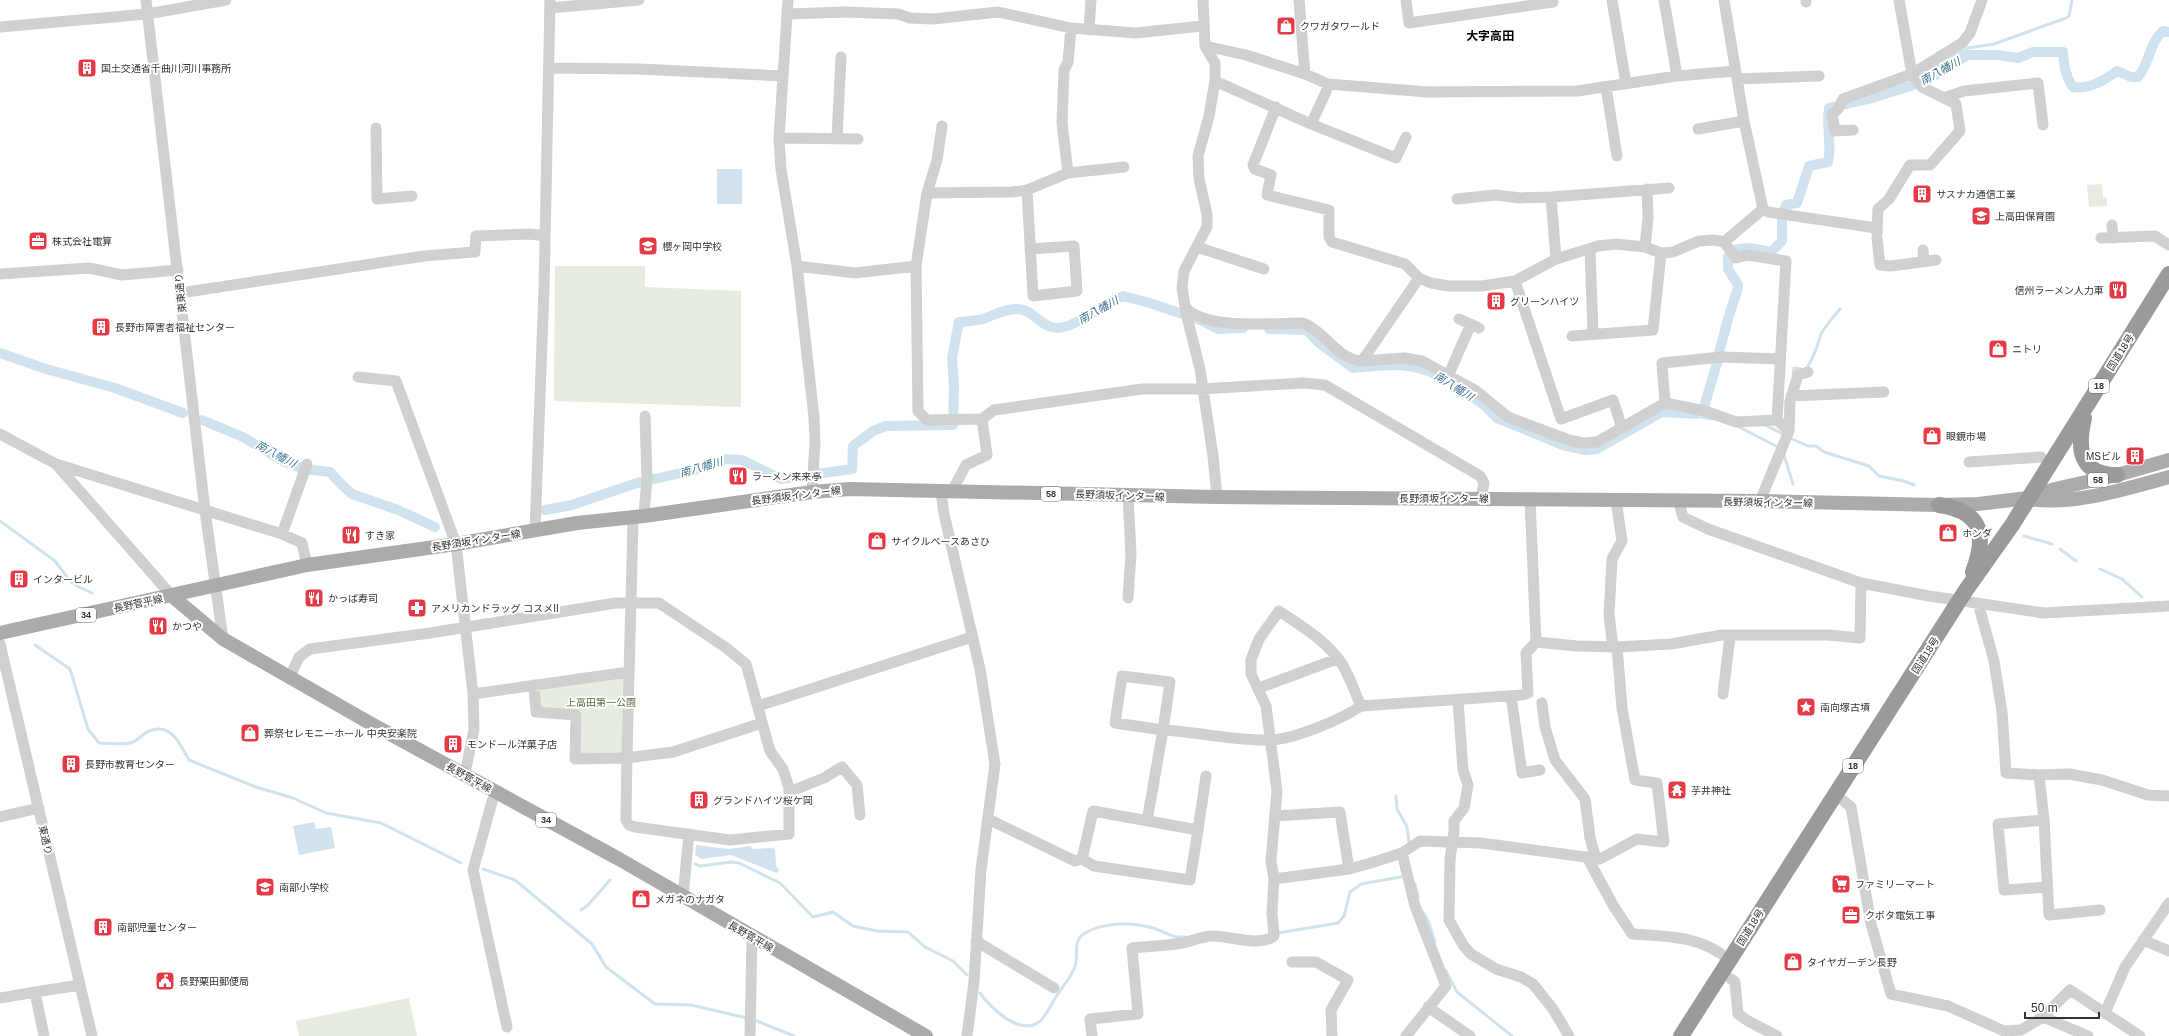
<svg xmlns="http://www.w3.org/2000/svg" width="2169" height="1036" viewBox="0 0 2169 1036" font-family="Arial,'Noto Sans JP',sans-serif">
  <rect width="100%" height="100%" fill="#fff"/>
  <!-- green -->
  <path fill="#e6ecdf" d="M2102,184l1,14h4v8l-18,1 -2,-22z
    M555,266h90v21l96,4v116l-187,-6z
    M623,676l-1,78 -42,1 1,-44 -40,-2 -2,-22z
    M409,998l8,38h-118l-3,-15z"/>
  <!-- water -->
  <path fill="#cfe2ee" d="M717,169h25v35h-25z
    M314,822l2,7 15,-2 4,21 -36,7 -6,-29z
    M696,845l32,4 23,-3 1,3 20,-1 3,1 1,17 3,4 -2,3 -46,-18 -30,4 -6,-4z"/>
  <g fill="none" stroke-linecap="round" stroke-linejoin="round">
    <!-- stream -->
    <path stroke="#cfe2ee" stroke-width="3" d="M1918,77l50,-29 26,-4 72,-26 3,-2 3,-16
      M1806,369c8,-12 11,-22 15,-35 3,-6 14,-19 19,-25
      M1793,375l1,-7 7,1
      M1692,415l20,4
      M1765,425l16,8
      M1739,427l37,19
      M1790,438l18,8h8l8,6 45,14 10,10 25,5 10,4
      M1784,455l9,29
      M0,521l55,40 15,20 9,6 13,6
      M2024,536l28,8
      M2060,549l16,12
      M2100,569l22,10 20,18
      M35,645l35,24 18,60 11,14c10,0 22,2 31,0 7,-1 12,-9 19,-12 22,-9 31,13 40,29l67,27 37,11 33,15 55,10 80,40
      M1396,796l1,13 10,18 2,16
      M695,864l5,2 31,-4 8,1 41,20 33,34 20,-5 20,14 24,5 31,1 17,15 28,14 14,14
      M483,869l32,11 77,64 14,23 49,37 36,1 56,13
      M1415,884l3,13
      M581,910l7,-5 22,-25
      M1423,912l6,11 6,19
      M1278,933l60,-10 6,-7 6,-24 11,-8 45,-8
      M1446,971l11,21 55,44
      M980,993c11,15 39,43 59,29 7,-5 12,-18 17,-25 5,-9 14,-18 18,-28 6,-12 -3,-28 11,-36 19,-11 47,-11 68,-5 12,4 19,10 32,9
      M757,1021l37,15"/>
    <!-- canal -->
    <path stroke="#cfe2ee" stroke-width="10" d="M1784,210l2,-5 11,-2 12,-37 19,-4c4,-18 -2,-36 1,-54l43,-10 42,-13 28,-13 25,-17h30l21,3 15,-6h30c1,13 2,24 10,35 15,3 32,-7 44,-16l14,6h7c12,-14 11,-34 25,-46l6,1
      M1737,249l13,-1 21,4 11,-11v-23
      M1269,329l38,1 12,13 34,25c30,-3 59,-7 86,8
      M0,353l46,16 69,19 68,25
      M1719,353l9,-34 9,-28 1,-6 -10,-16v-12
      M1459,387l25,18 13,13 66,27 22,5 12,-1 65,-37 35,2
      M1704,407l13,-44
      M202,420l41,17 40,24 21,8 26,3 11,12 11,10 46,16 37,17
      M545,510l27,-5 65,-22 57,-13 32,-11 16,1 39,19 71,-10 1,-23 20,-15 13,-5 67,-1 1,-38 -2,-29 7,-36c8,-1 17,-1 24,-3 12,-4 23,-11 36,-10 14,1 23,19 38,19 16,1 49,-25 66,-32l27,7 53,18 15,8 25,-1"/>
    <!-- minor -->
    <path stroke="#d0d0d0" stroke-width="11" d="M146,0l59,511 18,128
      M788,0l-9,138 2,31 16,97 17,151 1,25 -3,50
      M1203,0l2,46 10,17v18l-6,35 -11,40 1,23 8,35v13l-23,44 -2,16 4,26 14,56 13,87 4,41
      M1299,0l6,74 23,10 100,8 149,-1 100,-15 58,-5
      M1406,0l3,23 144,-21
      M1612,0l14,84
      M1664,0l13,76
      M1724,0l20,121 19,88 5,3 108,16
      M1806,2v-2
      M550,8l89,-8
      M788,14l57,-2 53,2 12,4 23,1 65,-7 73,16 65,5 66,-7
      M0,27l147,-13 79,-14
      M1089,30l2,-30
      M1205,46l41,9 59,19
      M549,68l90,1 144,7
      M1737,79l82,-3
      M1215,81l96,43 15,-32 2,-8
      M1606,87l11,69
      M1944,98l20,-7 74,-8 5,42
      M1276,107l-23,58 2,4 16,6 -4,20 62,15v27l3,5 73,22 14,14 12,5 18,3h33l33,-5 41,-22 42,-13 18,-2 29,3 16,6 12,-1 26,-11 15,-1 10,2
      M1311,124l85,34 10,-21
      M942,126l-5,34 -10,33 -11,73 2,145 9,9 55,-1 5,36 -21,10 -14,26
      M376,128l1,71 35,-3
      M1698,129l46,-8
      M1853,130l-18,1 -3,-17 6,-5 5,-10 69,-25 50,-31 8,-10 12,-33
      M779,138l79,1
      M837,138l4,-81
      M1068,173l56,-6
      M1027,190l6,106 44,-5 -3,-45 -44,3
      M927,193l85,-1 15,-2 41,-17 -6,-50 2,-53 4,-8 3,-34
      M1551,197l5,62
      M1457,199l38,-4 25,3 31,-1 118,-9
      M1763,209l-39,33 12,16 11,-3 39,6 -9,159 12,11
      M2112,225l1,13
      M1877,233l1,-24 11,-10 21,-34h20l30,-34 -4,-27 -34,-17 -10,-13 -13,-74
      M1877,238l3,27 11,1 45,-6
      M2101,238l54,-2 14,9
      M1197,247l67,22
      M1645,247l3,-29 -1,-29
      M1590,249l3,85
      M1923,250l1,11
      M797,266l58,7 61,-7
      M0,274l89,-6 33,7 56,-5
      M1515,281l46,138 52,-19 9,28
      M180,293l244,-37 51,-4 1,-16 54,-2 15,2
      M1186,308c21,22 86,15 117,15 22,8 33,36 59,38l57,-83
      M1459,319l20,9
      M1572,336l81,-6 8,-77
      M1362,361l42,-3 18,3 53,29 33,27 61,23 14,3 14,-1 68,-39 40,8 31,11 41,-2
      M1449,374l22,-50
      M358,377l38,4 60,163 17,150 1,35 -9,45
      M1791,396l93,-4
      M1665,403l-3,-40 60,-6 57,2
      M982,419l12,-9 148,-21h59l103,-6 21,2 155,91 4,7 -3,15
      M0,434l56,30 116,132
      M1969,462l72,-5
      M56,464l226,70 20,9 5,22
      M941,491l3,23 36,155 15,95 -14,106 -7,112 -7,54
      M1530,499l6,143
      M1678,500l5,17 25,12 153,54 68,13 115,17 125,-7
      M1760,501l29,-70 1,-30 8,-26 10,-3
      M644,516l3,-39 -2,-61
      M535,531l9,-241 6,-290
      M282,534l25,-70
      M1128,598l3,-44 -3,-58
      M1978,603l16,58 8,51 4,61 33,2 30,-1 33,6 46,15 21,1
      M0,644l92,392
      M1613,647l-4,-32 3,-56 10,-18 -6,-41
      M1122,676l48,6 -7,48 -48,-7z
      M290,677l9,-20 11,-8 120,-16 186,-30h43l66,44 21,17 24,87 13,18 6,19v46l-59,6 -95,-13 -6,-2 -3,-5c1,-101 5,-202 7,-303
      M534,685l2,27 40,3 -1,44 51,-1 47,-6 89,-29
      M1259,688l78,-29
      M473,694l155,-22
      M1723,694l7,-58
      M1511,696l11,77 18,-3
      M1458,700l5,70 5,15 -4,23 -10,13v10l-4,28 -1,61 14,25 8,9 25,15 25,8 12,7 20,25 16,27
      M1542,703l3,24 10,33 30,39 5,39 6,21
      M758,706l214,-69
      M2039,775l5,45 5,95 51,-5
      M495,791l-22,79 34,157
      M789,792l35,-14 18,-11 15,18 3,30
      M1835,794l16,13 20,117 20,70 57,12 56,25 17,-1 22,-13 27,-27 70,46
      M1275,816l65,-4 9,57
      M0,817l39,-9
      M988,819l87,42 7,-2 11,-48 105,19 -8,50 -96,-14 -12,-7
      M2044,820l-46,4 6,66 43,-3
      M1147,821l16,-91c35,2 71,11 107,10 25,-1 70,-20 91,-34l161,-11 6,-2 -2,-40 10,-11 41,4 40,1 54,-3 51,-9h106l32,3 1,-55
      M1198,830l8,-54
      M1402,853l13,53 31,80 -40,50
      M1588,859l25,46 19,29c36,2 69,2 97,26
      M1274,879l75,-10 22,-6 31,-10 18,-12 61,2 119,16 37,-20 27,3 -7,-59 -22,-3 -13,-72 -5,-61
      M683,897l6,-63
      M2143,940l26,11
      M976,941l78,47
      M1292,962h24l32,18 -17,30 1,26
      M1731,979l4,3 3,32 10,7 29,15
      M35,992l45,-7
      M0,998l35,-6 9,44
      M1428,1007l42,29
      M2105,1013l20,-46 44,-64
      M2043,1017l45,19
      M750,1036l2,-99
      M1092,1036l-2,-17 48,-5 -6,-66c17,-2 34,-2 50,-5 11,-2 20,-7 31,-7 17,0 46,11 61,0l-2,-23 2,-34 -3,-18 6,-70 -11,-85 -15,-32v-14l8,-21 20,-28c22,15 48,30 63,53 8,13 13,29 19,42"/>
    <!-- major -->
    <path stroke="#ababab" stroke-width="14" d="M2030,499c40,7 100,-11 139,-22
      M172,596l51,43 145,83 251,137 307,177
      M0,633l307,-68 149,-21 121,-21 67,-7 168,-24 38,-3 367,8 543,4 179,4 39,-1 50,-6 27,-9 62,-14 52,-15"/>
    <!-- highway -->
    <path stroke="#9a9a9a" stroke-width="16" d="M2084,418c-7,30 -5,57 33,57
      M1939,505c43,6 48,30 34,67
      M1681,1036l285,-446 46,-65 157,-251"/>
  </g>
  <!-- icons -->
  <defs>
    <symbol id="shop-square" viewBox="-11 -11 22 22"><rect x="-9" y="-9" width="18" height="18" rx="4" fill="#e63946" stroke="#fff"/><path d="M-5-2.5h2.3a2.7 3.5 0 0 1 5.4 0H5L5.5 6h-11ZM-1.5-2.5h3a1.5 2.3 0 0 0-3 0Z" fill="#fff"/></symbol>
    <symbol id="building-square" viewBox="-11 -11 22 22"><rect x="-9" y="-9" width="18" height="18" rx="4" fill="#e63946" stroke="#fff"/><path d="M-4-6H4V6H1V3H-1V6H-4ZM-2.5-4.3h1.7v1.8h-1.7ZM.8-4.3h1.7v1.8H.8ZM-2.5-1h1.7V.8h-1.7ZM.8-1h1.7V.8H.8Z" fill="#fff"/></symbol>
    <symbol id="school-square" viewBox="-11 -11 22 22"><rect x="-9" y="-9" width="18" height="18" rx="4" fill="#e63946" stroke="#fff"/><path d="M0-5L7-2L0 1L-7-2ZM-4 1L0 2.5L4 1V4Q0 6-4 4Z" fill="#fff"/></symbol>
    <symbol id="office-square" viewBox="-11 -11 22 22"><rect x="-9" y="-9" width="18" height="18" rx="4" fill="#e63946" stroke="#fff"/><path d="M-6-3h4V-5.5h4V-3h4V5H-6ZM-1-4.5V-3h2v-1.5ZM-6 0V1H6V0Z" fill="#fff"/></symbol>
    <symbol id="restaurant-square" viewBox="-11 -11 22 22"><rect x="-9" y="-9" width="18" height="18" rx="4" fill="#e63946" stroke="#fff"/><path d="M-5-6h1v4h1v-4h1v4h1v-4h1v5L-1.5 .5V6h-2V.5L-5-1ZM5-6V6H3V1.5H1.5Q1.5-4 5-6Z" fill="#fff"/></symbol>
    <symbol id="pharmacy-square" viewBox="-11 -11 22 22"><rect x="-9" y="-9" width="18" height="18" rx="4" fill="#e63946" stroke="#fff"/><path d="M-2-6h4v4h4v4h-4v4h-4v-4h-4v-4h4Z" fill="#fff"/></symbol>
    <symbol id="sight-square" viewBox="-11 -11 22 22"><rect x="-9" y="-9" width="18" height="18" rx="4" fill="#e63946" stroke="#fff"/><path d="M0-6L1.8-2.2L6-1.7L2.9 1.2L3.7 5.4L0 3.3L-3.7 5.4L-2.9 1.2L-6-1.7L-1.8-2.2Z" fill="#fff"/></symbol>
    <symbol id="temple-square" viewBox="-11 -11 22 22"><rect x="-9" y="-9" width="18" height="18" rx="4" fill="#e63946" stroke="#fff"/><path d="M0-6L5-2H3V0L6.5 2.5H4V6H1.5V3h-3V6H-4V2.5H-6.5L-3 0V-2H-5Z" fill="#fff"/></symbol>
    <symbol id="supermarket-square" viewBox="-11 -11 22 22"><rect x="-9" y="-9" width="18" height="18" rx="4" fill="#e63946" stroke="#fff"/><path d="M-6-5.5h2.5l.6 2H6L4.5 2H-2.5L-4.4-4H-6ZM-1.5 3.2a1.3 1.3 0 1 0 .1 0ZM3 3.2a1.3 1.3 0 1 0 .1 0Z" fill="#fff"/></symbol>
    <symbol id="civic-square" viewBox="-11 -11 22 22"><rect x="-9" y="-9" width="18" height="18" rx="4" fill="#e63946" stroke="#fff"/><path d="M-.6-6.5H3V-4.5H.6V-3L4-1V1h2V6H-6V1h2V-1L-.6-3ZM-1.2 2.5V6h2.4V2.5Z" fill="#fff"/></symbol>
  </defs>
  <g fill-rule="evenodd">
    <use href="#shop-square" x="1275" y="15" width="22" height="22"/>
    <use href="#building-square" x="76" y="57" width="22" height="22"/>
    <use href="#building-square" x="1911" y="183" width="22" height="22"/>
    <use href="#school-square" x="1970" y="205" width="22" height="22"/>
    <use href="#office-square" x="27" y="230" width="22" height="22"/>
    <use href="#school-square" x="637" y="235" width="22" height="22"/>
    <use href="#restaurant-square" x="2107" y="279" width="22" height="22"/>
    <use href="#building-square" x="1485" y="290" width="22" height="22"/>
    <use href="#building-square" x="90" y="316" width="22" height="22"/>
    <use href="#shop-square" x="1987" y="338" width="22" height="22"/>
    <use href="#shop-square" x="1921" y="425" width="22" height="22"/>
    <use href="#building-square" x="2124" y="445" width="22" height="22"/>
    <use href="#restaurant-square" x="727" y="465" width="22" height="22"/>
    <use href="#shop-square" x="1937" y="522" width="22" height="22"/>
    <use href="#restaurant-square" x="340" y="524" width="22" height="22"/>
    <use href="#shop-square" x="866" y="530" width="22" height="22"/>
    <use href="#building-square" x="8" y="568" width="22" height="22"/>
    <use href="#restaurant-square" x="303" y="587" width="22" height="22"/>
    <use href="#pharmacy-square" x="406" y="597" width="22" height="22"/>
    <use href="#restaurant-square" x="147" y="615" width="22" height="22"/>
    <use href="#sight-square" x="1795" y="696" width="22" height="22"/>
    <use href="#shop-square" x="239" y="722" width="22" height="22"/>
    <use href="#building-square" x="442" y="733" width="22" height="22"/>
    <use href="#building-square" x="60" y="753" width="22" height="22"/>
    <use href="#temple-square" x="1666" y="779" width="22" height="22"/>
    <use href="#building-square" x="688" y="789" width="22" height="22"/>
    <use href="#supermarket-square" x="1830" y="873" width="22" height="22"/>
    <use href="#school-square" x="254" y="876" width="22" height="22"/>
    <use href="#shop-square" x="630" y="888" width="22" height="22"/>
    <use href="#office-square" x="1840" y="904" width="22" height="22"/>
    <use href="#building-square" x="92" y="916" width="22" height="22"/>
    <use href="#shop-square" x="1782" y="951" width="22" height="22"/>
    <use href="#civic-square" x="154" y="970" width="22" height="22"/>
  </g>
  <g text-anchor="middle" stroke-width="4" stroke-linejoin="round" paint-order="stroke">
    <!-- shield labels -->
    <g fill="#fff" stroke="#707070" stroke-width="1">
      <rect x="2089" y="379" width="20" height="14" rx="3"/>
      <rect x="2088" y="473" width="20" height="14" rx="3"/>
      <rect x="1041" y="487" width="20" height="14" rx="3"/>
      <rect x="76" y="608" width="20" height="14" rx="3"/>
      <rect x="1843" y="759" width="20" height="14" rx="3"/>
      <rect x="536" y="813" width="20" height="14" rx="3"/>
    </g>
    <g font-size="9" font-weight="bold" fill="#333">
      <text x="2099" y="389">18</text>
      <text x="2098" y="483">58</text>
      <text x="1051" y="497">58</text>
      <text x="86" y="618">34</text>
      <text x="1853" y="769">18</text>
      <text x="546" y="823">34</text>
    </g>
    <!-- poi labels -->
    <g font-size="10" fill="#333" stroke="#fff" text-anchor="start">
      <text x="1300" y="30">クワガタワールド</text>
      <text x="101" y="72">国土交通省千曲川河川事務所</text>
      <text x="1936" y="198">サスナカ通信工業</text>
      <text x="1995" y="220">上高田保育園</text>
      <text x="52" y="245">株式会社電算</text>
      <text x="662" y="250">櫻ヶ岡中学校</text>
      <text x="2104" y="294" text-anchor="end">信州ラーメン人力車</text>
      <text x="1510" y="305">グリーンハイツ</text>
      <text x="115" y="331">長野市障害者福祉センター</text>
      <text x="2012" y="353">ニトリ</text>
      <text x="1946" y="440">眼鏡市場</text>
      <text x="2121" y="460" text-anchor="end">MSビル</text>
      <text x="752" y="480">ラーメン来来亭</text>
      <text x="1962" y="537">ホンダ</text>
      <text x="365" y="539">すき家</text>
      <text x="891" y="545">サイクルベースあさひ</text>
      <text x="33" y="583">インタービル</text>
      <text x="328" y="602">かっぱ寿司</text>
      <text x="431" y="612">アメリカンドラッグ コスメII</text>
      <text x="172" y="630">かつや</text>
      <text x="1820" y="711">南向塚古墳</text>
      <text x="264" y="737">葬祭セレモニーホール 中央安楽院</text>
      <text x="467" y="748">モンドール洋菓子店</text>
      <text x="85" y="768">長野市教育センター</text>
      <text x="1691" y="794">芋井神社</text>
      <text x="713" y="804">グランドハイツ桜ケ岡</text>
      <text x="1855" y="888">ファミリーマート</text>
      <text x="279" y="891">南部小学校</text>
      <text x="655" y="903">メガネのナガタ</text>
      <text x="1865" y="919">クボタ電気工事</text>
      <text x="117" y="931">南部児童センター</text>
      <text x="1807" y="966">タイヤガーデン長野</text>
      <text x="179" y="985">長野栗田郵便局</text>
    </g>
    <!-- street labels -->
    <g font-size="10" fill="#333" stroke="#fff">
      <text transform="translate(180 293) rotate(-96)" y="4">東東通り</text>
      <text transform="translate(2120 352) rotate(-58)" y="4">国道18号</text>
      <text transform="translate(796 495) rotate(-7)" y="4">長野須坂インター線</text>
      <text transform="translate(1120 495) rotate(2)" y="4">長野須坂インター線</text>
      <text x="1444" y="502">長野須坂インター線</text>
      <text transform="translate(1768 502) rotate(1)" y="4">長野須坂インター線</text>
      <text transform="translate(476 540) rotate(-9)" y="4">長野須坂インター線</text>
      <text transform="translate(138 603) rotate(-12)" y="4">長野菅平線</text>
      <text transform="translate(1925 655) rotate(-57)" y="4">国道18号</text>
      <text transform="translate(469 777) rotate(29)" y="4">長野菅平線</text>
      <text transform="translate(46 840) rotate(77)" y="4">東通り</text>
      <text transform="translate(1750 927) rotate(-58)" y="4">国道18号</text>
      <text transform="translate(751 936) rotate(30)" y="4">長野菅平線</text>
    </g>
    <!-- park labels -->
    <g font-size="10" fill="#56703f" stroke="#fff">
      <text x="601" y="706">上高田第一公園</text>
    </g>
    <!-- water labels -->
    <g font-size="11" font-style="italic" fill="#3f7597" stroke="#fff">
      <text transform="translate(1940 71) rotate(-29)" y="4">南八幡川</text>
      <text transform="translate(1098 310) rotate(-29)" y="4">南八幡川</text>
      <text transform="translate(1454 386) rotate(32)" y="4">南八幡川</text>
      <text transform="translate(276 454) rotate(28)" y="4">南八幡川</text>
      <text transform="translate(701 467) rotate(-16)" y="4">南八幡川</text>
    </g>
    <!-- quarter labels -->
    <g font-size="12" font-weight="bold" fill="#000" stroke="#fff">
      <text x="1490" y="40">大字高田</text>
    </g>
  </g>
  <!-- scale -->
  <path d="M2025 1012v6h74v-6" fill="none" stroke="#333333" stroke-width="2"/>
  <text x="2031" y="1012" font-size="12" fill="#333333" stroke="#ffffff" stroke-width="3" paint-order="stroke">50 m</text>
</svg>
